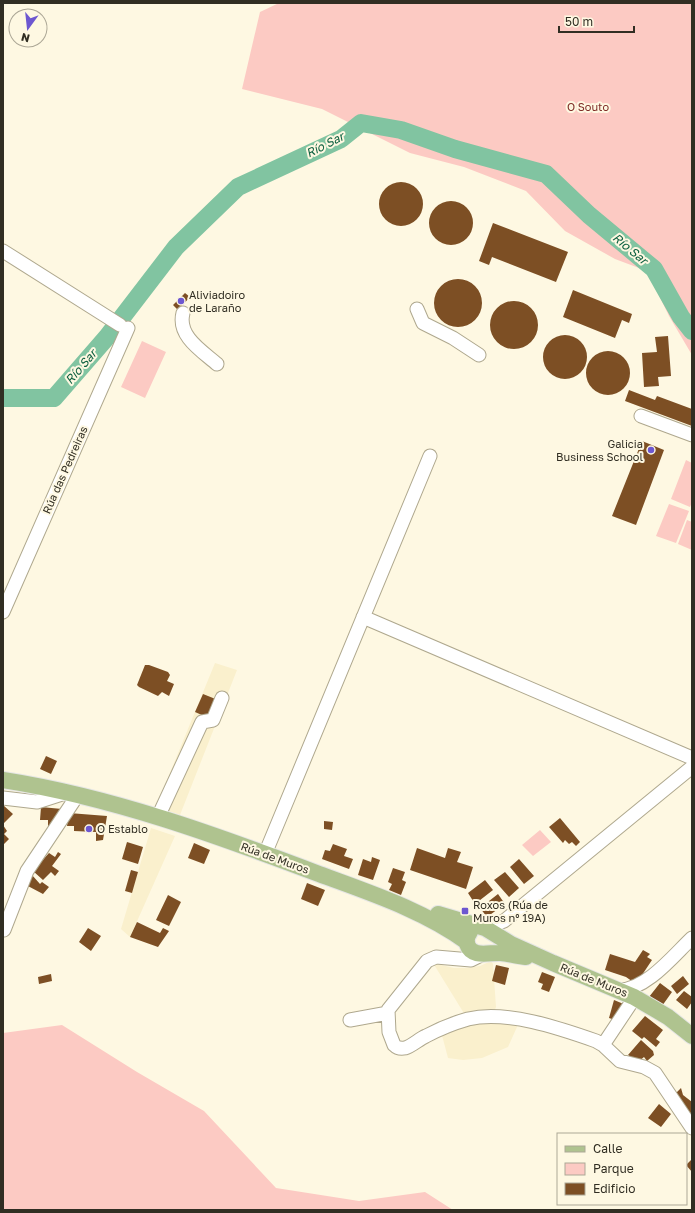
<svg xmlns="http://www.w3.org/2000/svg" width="695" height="1213" viewBox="0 0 695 1213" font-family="'Golos Text',sans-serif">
  <rect width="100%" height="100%" fill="#fef8e2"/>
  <!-- built -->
  <path fill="#faf0cd" d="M215,663l22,7 -57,145 -24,-8z
    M151,828l24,8 -45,101 -9,-8z
    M491,961l2,3 3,43 -2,5 22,4 1,11 -9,20 -26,11 -19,2 -15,-2 -9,-34 26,-9 -32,-52 21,5h12l14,-2z"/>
  <!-- green -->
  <path fill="#fccac3" d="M279,3h413v352l-23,-39 -22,-45 -32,-12 -50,-28 -39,-40 -62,-24 -54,-14 -88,-44 -80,-20 18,-77z
    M142,341l24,11 -21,46 -24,-11z
    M686,460l6,3v39l-2,5 -19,-8z
    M669,504l20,7 -13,32 -20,-7z
    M687,520l5,2v28l-14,-6z
    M540,830l11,12 -18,14 -11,-11z
    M62,1025l75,47 67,39 72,77 83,13 66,-9 28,18h-450v-177z"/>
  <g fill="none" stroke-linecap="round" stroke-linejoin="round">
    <!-- river -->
    <path stroke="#81c4a1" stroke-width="18" d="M3,398h51l53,-61 69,-90 62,-60 103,-48 20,-16 40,7 54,19 91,25 43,41 65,54 27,48 11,14"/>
  </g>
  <!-- building -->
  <path fill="#7d4f24" d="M379 204a22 22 0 1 1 44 0a22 22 0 1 1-44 0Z
    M429 223a22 22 0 1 1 44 0a22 22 0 1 1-44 0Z
    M493,223l75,29 -12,30 -64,-25 -3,8 -10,-4z
    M434 303a24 24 0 1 1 48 0a24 24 0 1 1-48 0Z
    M573,290l59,24 -3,9 -7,-3 -7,18 -52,-21z
    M185,293l5,4 -12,13 -5,-5z
    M490 325a24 24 0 1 1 48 0a24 24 0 1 1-48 0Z
    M543 357a22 22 0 1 1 44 0a22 22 0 1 1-44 0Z
    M668,336l3,40 -13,1 1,9 -15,1 -2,-34 15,-1 -2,-15z
    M586 373a22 22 0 1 1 44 0a22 22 0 1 1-44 0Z
    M629,390l26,10 2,-4 35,13v17l-67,-25z
    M642,441l22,9 -28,75 -24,-9z
    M145,665h4l19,7 2,3 -3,6 7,3 -5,12 -7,-4 -4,4 -19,-9 -2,-2z
    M203,694l15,6 -7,19 -16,-7z
    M46,756l11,5 -6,13 -11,-5z
    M3,805l10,9 -10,10z
    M41,807l21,2 -8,19h-6v-8h-8z
    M69,813l38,3 -4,24 -7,1v-9l-22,-1v-5h-7z
    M560,818l20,24 -4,4 -4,-4 -3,2 -4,-4 -2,3 -14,-16z
    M324,821l9,1 -1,8 -8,-1z
    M3,825l4,6 -3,3 5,5 -6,6z
    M127,842l16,5 -5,17 -16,-5z
    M194,843l16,7 -6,14 -16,-6z
    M333,844l14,5 -3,7 9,3 -4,10 -27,-10 3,-9 5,1z
    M417,848l28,10 3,-10 13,4 -4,10 16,5 -7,22 -56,-19z
    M58,852l3,2 -9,12 7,5 -4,5 -4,-4 -8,8 -10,-9 16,-18 6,4z
    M372,857l8,3 -7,20 -15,-5 5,-16 8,3z
    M519,859l15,17 -10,8 -14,-17z
    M393,868l12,4 -3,8 4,2 -5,13 -12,-5 3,-6 -4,-2z
    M131,870l7,2 -6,21 -7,-2z
    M505,872l14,16 -10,9 -15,-17z
    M32,875l8,9 2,-2 7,5 -6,7 -17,-9z
    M485,880l8,10 -18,14 -7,-11z
    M307,883l18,7 -7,16 -17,-7z
    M498,894l7,10 -18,13 -7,-9z
    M168,895l13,7 -12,24 -13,-6z
    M137,922l23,11 3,-5 6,3 -11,16 -28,-10z
    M88,928l13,8 -10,15 -12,-9z
    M643,950l7,4 -3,3 5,3 -16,24 -10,-7 -21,-7 5,-16 25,8z
    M496,965l13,3 -4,17 -13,-4z
    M542,972l13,5 -6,15 -8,-3 2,-5 -5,-2z
    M51,974l1,7 -13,3 -1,-7z
    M683,976l6,8 -12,10 -6,-8z
    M660,983l12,9 -10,14 -13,-9z
    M684,991l8,6v5l-5,7 -11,-9z
    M614,1000l12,5 -8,16 -9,-3z
    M645,1016l18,14 -7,9 4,3 -4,5 -12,-10 -2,2 -10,-8z
    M641,1040l12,11 1,4 -7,6 -3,-4 -6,5 -10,-7z
    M681,1088l2,7 9,7 -1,13 -19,-18z
    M659,1104l12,10 -10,13 -13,-9z
    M692,1159v13l-6,-7z"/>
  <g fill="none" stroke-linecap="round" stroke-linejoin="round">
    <defs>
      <path id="minor" d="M3,251l117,74
        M417,309l6,14 30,15 26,17
        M183,313c-6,23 19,38 34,51
        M641,416l51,19
        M3,612l125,-284
        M363,617l329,141
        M3,798l34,4 28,-9
        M158,817l44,-95 11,-2 9,-22
        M265,854l165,-398
        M486,928l18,-7 188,-154
        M4,930l23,-59 50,-75
        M485,953l-14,7 -35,-3 -9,4 -39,49 1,22 5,13c3,3 6,4 11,3 7,-2 14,-9 21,-12 13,-7 28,-13 42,-17 39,-9 91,9 128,22l7,4 17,16 24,6 11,6 37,55
        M620,990c27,-1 53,-34 72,-52
        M350,1020l38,-7
        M603,1045l32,-48"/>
      <path id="major" d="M3,780c109,17 213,55 316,94 51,19 104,36 148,68
        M438,914l47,14 26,16 42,19 81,34 34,20 24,19
        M470,932c-3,4 -4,8 -3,12 5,15 23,8 34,9 8,1 17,3 25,4"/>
    </defs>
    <!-- minor casing -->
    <use href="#minor" stroke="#afa88e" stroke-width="15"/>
    <!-- major casing -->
    <use href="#major" stroke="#e6e6e5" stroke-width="18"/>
    <!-- minor -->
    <use href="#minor" stroke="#fff" stroke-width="13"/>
    <!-- major -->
    <use href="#major" stroke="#afc38f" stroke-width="16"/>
  </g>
  <!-- markers -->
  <g fill="#6d57d0" stroke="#fef8e2" stroke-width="1.5">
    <circle cx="181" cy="301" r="4"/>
    <circle cx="651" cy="450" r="4"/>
    <circle cx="89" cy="829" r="4"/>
    <rect x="461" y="907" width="8" height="8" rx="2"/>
  </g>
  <g text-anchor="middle" stroke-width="4" stroke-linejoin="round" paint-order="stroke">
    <!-- park labels -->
    <g font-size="11" fill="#7f2d27" stroke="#fef8e2">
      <text x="588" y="111">O Souto</text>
    </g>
    <!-- poi labels -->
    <g font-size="11" fill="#312e23" stroke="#fef8e2" text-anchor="start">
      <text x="189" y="299">Aliviadoiro<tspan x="189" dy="13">de Laraño</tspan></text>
      <text x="643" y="448" text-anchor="end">Galicia<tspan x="643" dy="13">Business School</tspan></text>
      <text x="97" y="833">O Establo</text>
      <text x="473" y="909">Roxos (Rúa de<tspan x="473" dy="13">Muros n° 19A)</tspan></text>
    </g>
    <!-- street labels -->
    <g font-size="11" fill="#312e23" stroke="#fef8e2">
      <text transform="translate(65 470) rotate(-66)" y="4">Rúa das Pedreiras</text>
      <text transform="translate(275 858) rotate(20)" y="4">Rúa de Muros</text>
      <text transform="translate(594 980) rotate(22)" y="4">Rúa de Muros</text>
    </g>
    <!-- water labels -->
    <g font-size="12" font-style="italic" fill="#0d6040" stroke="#fef8e2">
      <text transform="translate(325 145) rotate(-27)" y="4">Río Sar</text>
      <text transform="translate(630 249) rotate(40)" y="4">Río Sar</text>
      <text transform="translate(81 367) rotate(-49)" y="4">Río Sar</text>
    </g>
  </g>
  <!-- border -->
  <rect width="695" height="1213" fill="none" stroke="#312e23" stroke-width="8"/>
  <!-- legend -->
  <rect x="557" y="1133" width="130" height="72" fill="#fef8e2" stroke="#aca796"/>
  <rect x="565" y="1146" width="20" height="6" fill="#afc38f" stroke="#aca796"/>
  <text x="593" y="1153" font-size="12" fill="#312e23">Calle</text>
  <rect x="565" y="1163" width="20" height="12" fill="#fccac3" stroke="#aca796"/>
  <text x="593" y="1173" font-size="12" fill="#312e23">Parque</text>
  <rect x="565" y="1183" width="20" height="12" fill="#7d4f24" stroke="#aca796"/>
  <text x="593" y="1193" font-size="12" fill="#312e23">Edificio</text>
  <!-- north arrow -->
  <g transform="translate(28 28) rotate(195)"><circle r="19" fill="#fef8e2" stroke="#aca796"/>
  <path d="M0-3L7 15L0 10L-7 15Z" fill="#6d57d0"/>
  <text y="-6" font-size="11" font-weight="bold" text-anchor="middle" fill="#312e23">N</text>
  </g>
  <!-- scale -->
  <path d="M559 26v6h75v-6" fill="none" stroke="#312e23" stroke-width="2"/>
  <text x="565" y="26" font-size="12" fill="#312e23" stroke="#fef8e2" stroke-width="3" paint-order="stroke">50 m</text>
</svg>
